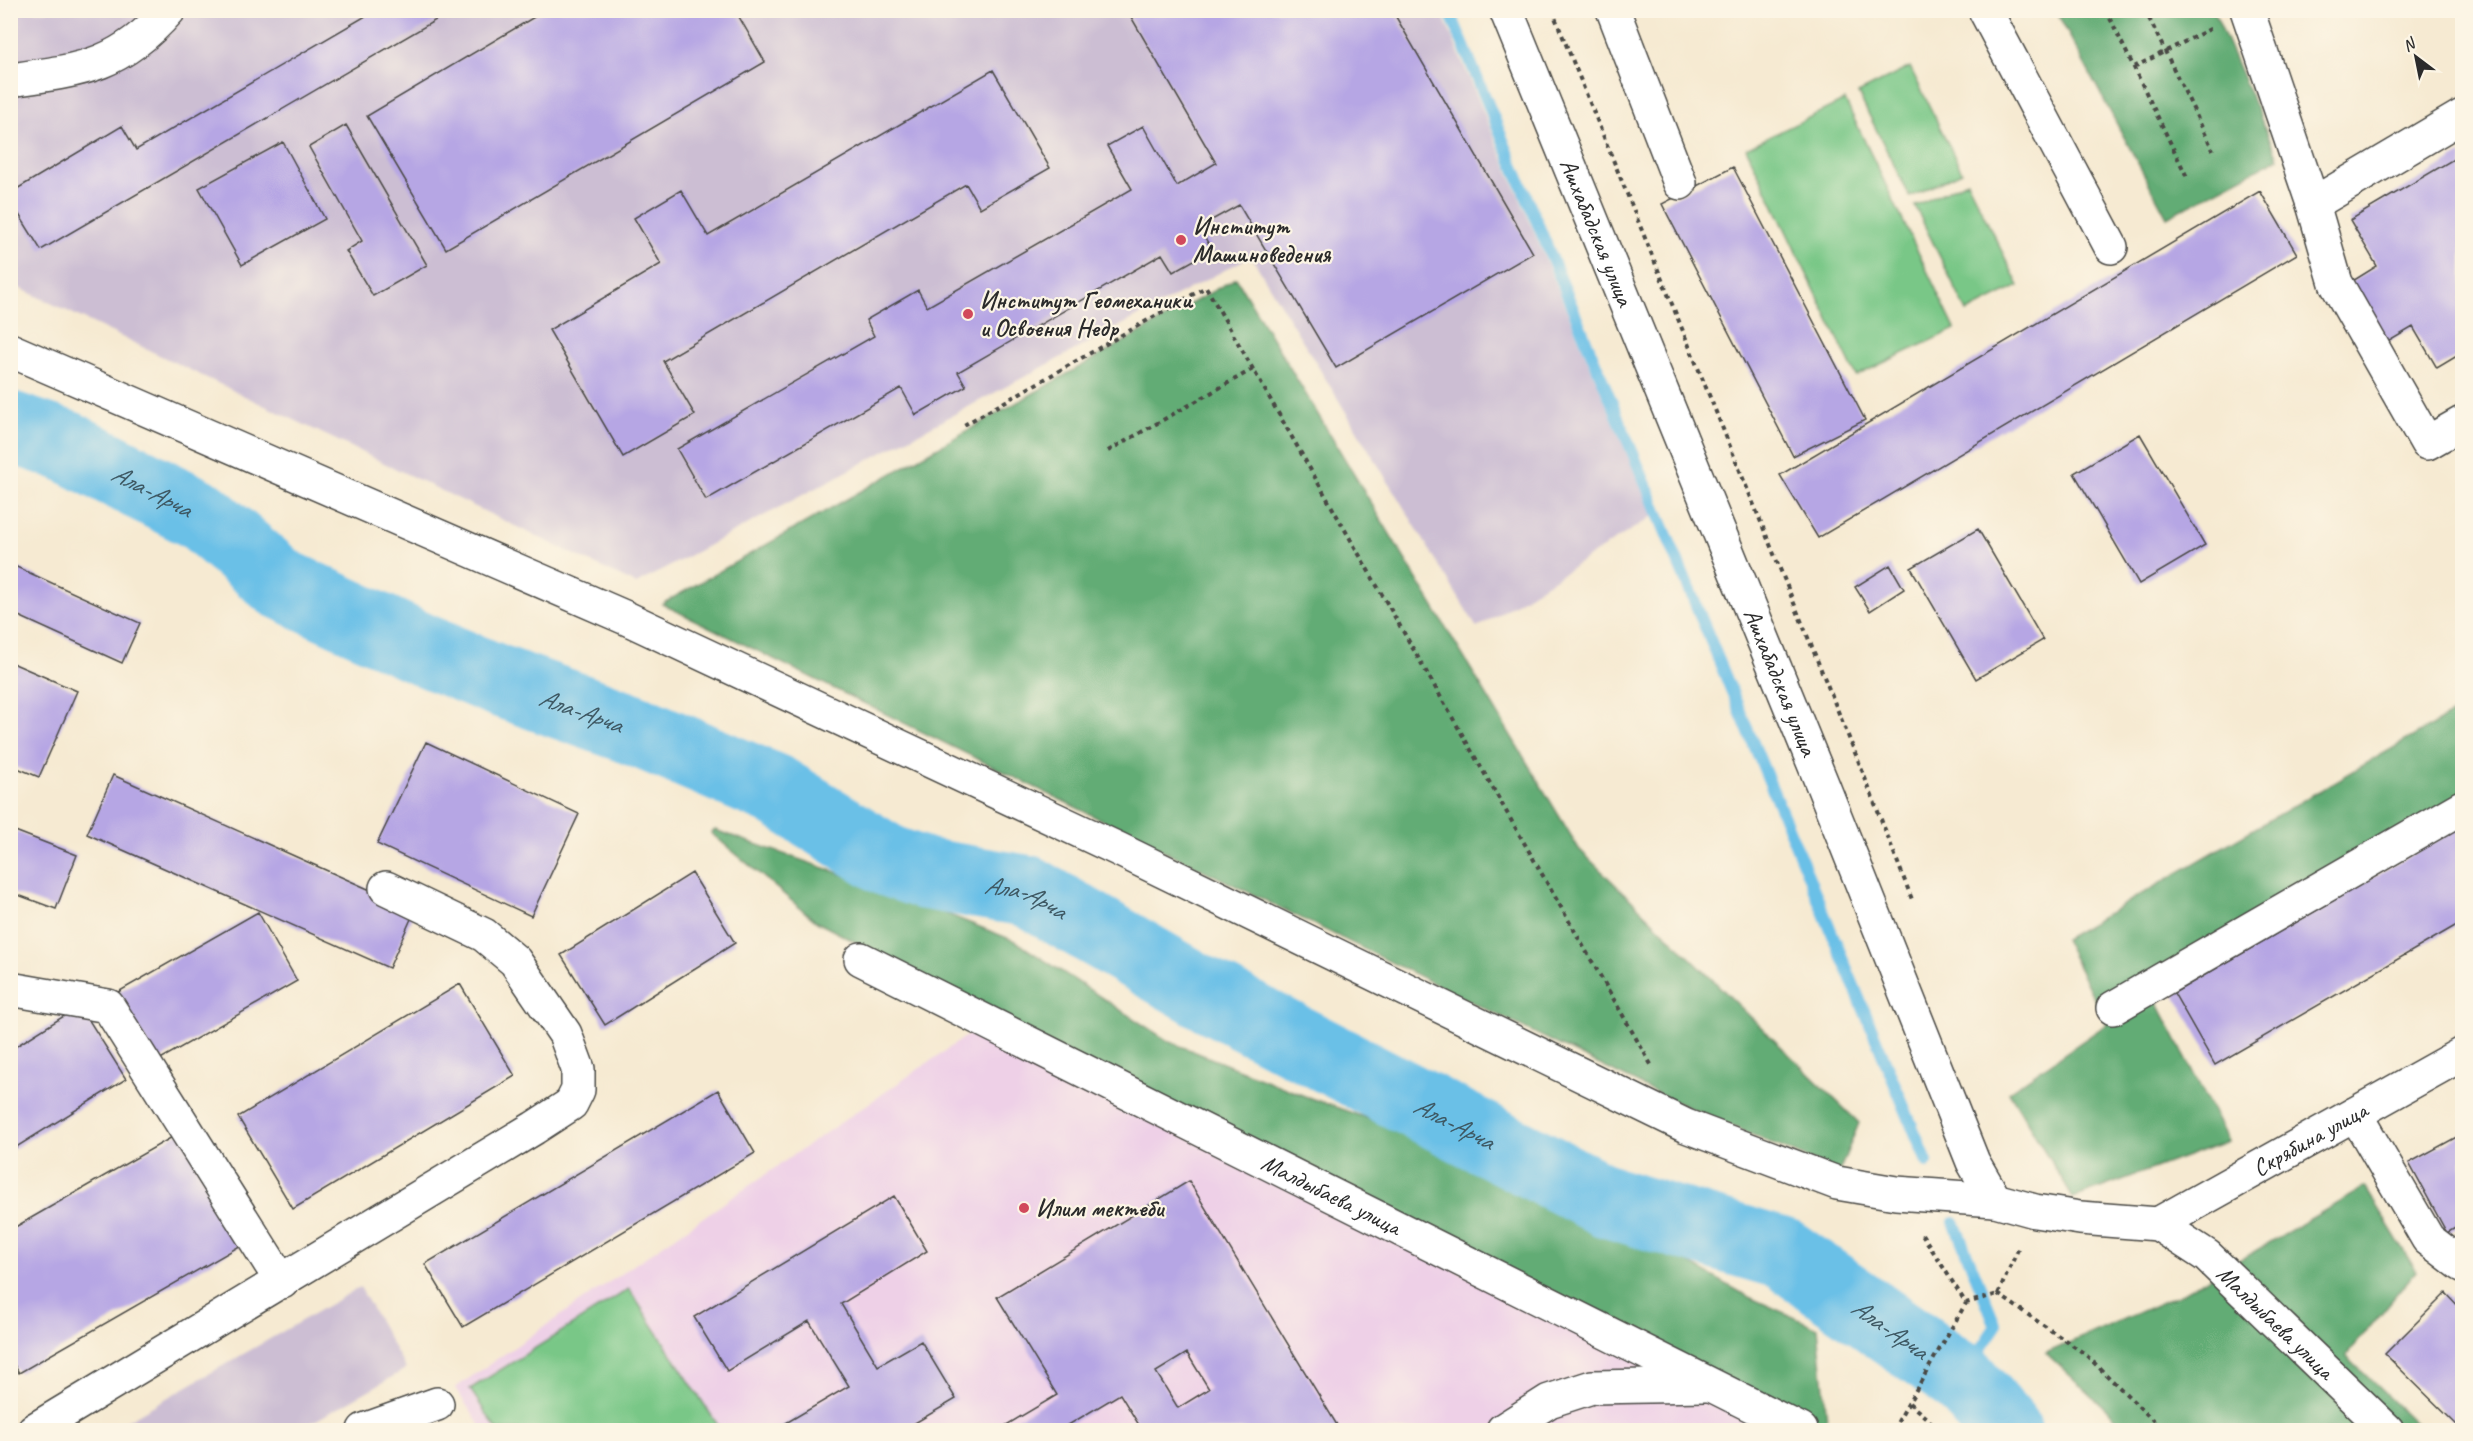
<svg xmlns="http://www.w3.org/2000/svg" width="2473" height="1441" viewBox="0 0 2473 1441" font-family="Caveat,sans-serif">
  <rect width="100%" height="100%" fill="#fcf5e5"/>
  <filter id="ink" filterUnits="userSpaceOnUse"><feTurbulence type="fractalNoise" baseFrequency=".0167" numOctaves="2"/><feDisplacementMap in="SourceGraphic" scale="12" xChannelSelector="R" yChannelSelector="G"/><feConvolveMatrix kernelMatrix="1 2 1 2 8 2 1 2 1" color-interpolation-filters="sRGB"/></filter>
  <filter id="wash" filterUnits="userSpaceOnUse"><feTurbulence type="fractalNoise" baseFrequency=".008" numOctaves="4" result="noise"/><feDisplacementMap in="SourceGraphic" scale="24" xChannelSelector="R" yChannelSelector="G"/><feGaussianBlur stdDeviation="1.35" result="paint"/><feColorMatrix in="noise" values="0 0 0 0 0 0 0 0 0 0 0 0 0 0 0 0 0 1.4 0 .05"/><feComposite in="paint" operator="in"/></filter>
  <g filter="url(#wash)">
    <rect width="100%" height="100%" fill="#f6ead2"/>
    <!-- built -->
    <path fill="#eed0e7" d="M974,1031l803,399h-1294l-28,-42z"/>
    <!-- industrial -->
    <path fill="#ccbed3" d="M10,11h1431l212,505 -176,112 -226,-372 -615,328 -625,-300z
      M360,1287l46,82 -107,61h-188z"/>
    <!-- green -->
    <path fill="#79c787" stroke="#527959" stroke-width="1.5" d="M1910,67l52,105 -52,25 -52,-104z
      M1845,100l110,229 -99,47 -110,-228z
      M1967,181l52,105 -52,26 -52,-106z
      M629,1289l92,141h-224l-27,-41z"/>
    <!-- forest -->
    <path fill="#62ac74" stroke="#466c50" stroke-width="1.5" d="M2056,11h158l64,147 -111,59z
      M1236,278l343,571 280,274 -20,49 -170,-73 -1007,-495z
      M2462,708v97l-312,183 78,153 -155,57 -64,-106 98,-68 -43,-85z
      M715,830l164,57 136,54 153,100 137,55 145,52 174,78 125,71 69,31 10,102h-5l-562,-276 -444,-232 -106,-89z
      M2365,1187l51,84 -70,85 76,74h-294l-82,-77 137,-60z"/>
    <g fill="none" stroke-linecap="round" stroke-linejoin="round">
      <!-- stream -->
      <path stroke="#6bc0e7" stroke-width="12" d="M1449,10l478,1152
        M1954,1222l42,104 -35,52"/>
      <!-- river -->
      <path stroke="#6bc0e7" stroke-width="72" id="s1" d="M10,427l56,19 136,70 78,67 142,66 77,32 131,47 145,62 114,71 37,13 102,17 181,105 399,206 176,52 177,124 45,52"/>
    </g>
    <g id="blocks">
      <!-- building -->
      <path fill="#b6a6e4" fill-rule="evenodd" d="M376,10h77l-412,240 -31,-50v-7l112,-67 14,24z
        M546,10h189l30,52 -319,187 -79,-133z
        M1127,10h265l141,243 -197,115 -97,-163 -40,22 13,23 -39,22 -11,-18 -204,118 8,14 -50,29 -15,-27 -195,112 -29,-51 197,-113 -8,-16 52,-30 9,17 205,-118 -25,-43 36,-20 34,60 39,-23z
        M993,70l57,98 -70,40 -14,-24 -303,177 32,54 -72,42 -74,-127 112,-66 -27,-46 47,-28 27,46z
        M346,125l81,140 -54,31 -27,-45 16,-10 -53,-94z
        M283,142l42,77 -83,46 -43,-77z
        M2462,154v199l-25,15 -24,-41 -27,16 -35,-61 26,-16 -27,-46z
        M1733,167l132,253 -72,36 -131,-252z
        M2260,191l37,63 -479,284 -38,-63z
        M2140,434l65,111 -66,39 -65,-111z
        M1978,529l65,111 -67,39 -65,-111z
        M10,564l130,59 -18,40 -112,-51z
        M1890,565l14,24 -34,22 -15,-24z
        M10,662l67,29 -38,86 -29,-12z
        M426,742l153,72 -48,102 -154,-72z
        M113,775l302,135 -26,58 -302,-134z
        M2462,826v96l-247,143 -41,-72z
        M10,829l67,26 -21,54 -46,-17z
        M692,873l43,70 -130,82 -44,-70z
        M258,912l39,69 -140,80 -39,-69z
        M460,984l55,92 -222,133 -55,-92z
        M80,1006l46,73 -116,72v-101z
        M718,1090l37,63 -292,174 -38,-63z
        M181,1132l64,111 -226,130 -9,-15v-128z
        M2462,1134v90l-15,9 -38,-70z
        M1189,1181l151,249h-198l-22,-36 -60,36h-62l59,-35 -60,-98zM1187,1353l22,36 -31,19 -22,-36z
        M894,1196l33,55 -86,53 37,62 43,-25 35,58 -43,25 4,6h-143l75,-44 -40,-65 -82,50 -33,-54z
        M2446,1293l16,17v120l-77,-76z"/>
    </g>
  </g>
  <g filter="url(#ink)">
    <use href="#blocks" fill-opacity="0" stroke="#494844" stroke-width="1.5"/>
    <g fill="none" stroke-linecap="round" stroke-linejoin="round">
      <defs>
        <g id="minor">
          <path id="s2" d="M1506,10l317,776 150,376 22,38 40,11 45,7 78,6 49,32 180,174"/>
          <path d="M1613,10l67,173"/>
          <path d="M1985,10l126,237"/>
          <path d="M2247,10l66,194 23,79 91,160 35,-20"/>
          <path d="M10,80c71,-10 109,-13 159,-70"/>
          <path d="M2313,204l149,-88"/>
          <path d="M10,350l614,267 494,232 568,277 151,57 59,10 99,7"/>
          <path id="s3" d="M861,959l940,471"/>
          <path d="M10,989l98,17 174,276"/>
          <path d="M2113,1008l349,-201"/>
          <path d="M2355,1114l73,125 34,26"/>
          <path id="s4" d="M2158,1224l304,-170"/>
          <path d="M34,1430l500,-302 37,-24 7,-14v-21l-13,-35 -50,-73 -31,-26 -98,-47"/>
          <path d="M364,1430l73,-26"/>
          <path d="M1503,1430l46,-29 43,-14 114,-2"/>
        </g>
      </defs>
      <!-- minor casing -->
      <use href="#minor" stroke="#494844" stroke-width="36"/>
      <!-- path -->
      <path stroke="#494844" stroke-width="4" stroke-dasharray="4.5 4.5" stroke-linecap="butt" d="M1552,10l308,755 53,137
        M2106,10l81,167
        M2145,10l68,140
        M2134,67l80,-40
        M964,425l242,-138 447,781
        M1108,451l145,-82
        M1922,1234l44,69 32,-9
        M1998,1294l87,60 78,76
        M1998,1294l22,-49
        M1909,1403l31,27
        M1893,1430l73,-127"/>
      <!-- minor -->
      <use href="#minor" stroke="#fff" stroke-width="33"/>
    </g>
  </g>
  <!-- markers -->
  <g fill="#d1495b" stroke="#fcf5e5" stroke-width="2">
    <circle cx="1181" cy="240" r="6"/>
    <circle cx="968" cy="314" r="6"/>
    <circle cx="1024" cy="1208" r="6"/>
  </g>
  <g text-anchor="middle" stroke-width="4.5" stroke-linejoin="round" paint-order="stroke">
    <!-- poi labels -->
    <g font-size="24" font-weight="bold" fill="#2b2b2b" stroke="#fcf5e5" text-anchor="start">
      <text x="1193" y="234">Институт<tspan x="1193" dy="28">Машиноведения</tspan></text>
      <text x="980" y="308">Институт Геомеханики<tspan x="980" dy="28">и Освоения Недр</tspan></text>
      <text x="1036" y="1216">Илим мектеби</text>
    </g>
    <!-- street labels -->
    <g font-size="24" fill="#2b2b2b" stroke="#fcf5e5">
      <text dy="8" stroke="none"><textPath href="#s2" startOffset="240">Ашхабадская улица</textPath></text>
      <text dy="8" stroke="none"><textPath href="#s2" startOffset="726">Ашхабадская улица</textPath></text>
      <text dy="8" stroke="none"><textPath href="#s4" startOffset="174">Скрябина улица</textPath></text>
      <text dy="8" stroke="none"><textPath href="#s3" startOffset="526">Малдыбаева улица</textPath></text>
      <text dy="8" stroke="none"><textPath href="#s2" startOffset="1606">Малдыбаева улица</textPath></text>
    </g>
    <!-- water labels -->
    <g font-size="26" font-style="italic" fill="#3e5863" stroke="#fcf5e5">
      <text dy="9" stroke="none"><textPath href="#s1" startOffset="156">Ала-Арча</textPath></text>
      <text dy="9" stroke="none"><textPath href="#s1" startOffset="642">Ала-Арча</textPath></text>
      <text dy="9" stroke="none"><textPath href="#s1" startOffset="1128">Ала-Арча</textPath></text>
      <text dy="9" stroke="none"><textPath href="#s1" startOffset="1614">Ала-Арча</textPath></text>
      <text dy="9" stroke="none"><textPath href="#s1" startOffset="2100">Ала-Арча</textPath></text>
    </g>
  </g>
  <!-- margin -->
  <rect width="2473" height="1441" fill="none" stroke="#fcf5e5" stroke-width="36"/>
  <!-- north arrow -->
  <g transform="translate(2416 57) rotate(328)" stroke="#fcf5e5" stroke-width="4.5" paint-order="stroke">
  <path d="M0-4.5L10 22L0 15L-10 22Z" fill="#2b2b2b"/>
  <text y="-9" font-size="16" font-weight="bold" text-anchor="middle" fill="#2b2b2b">N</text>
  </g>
</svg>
